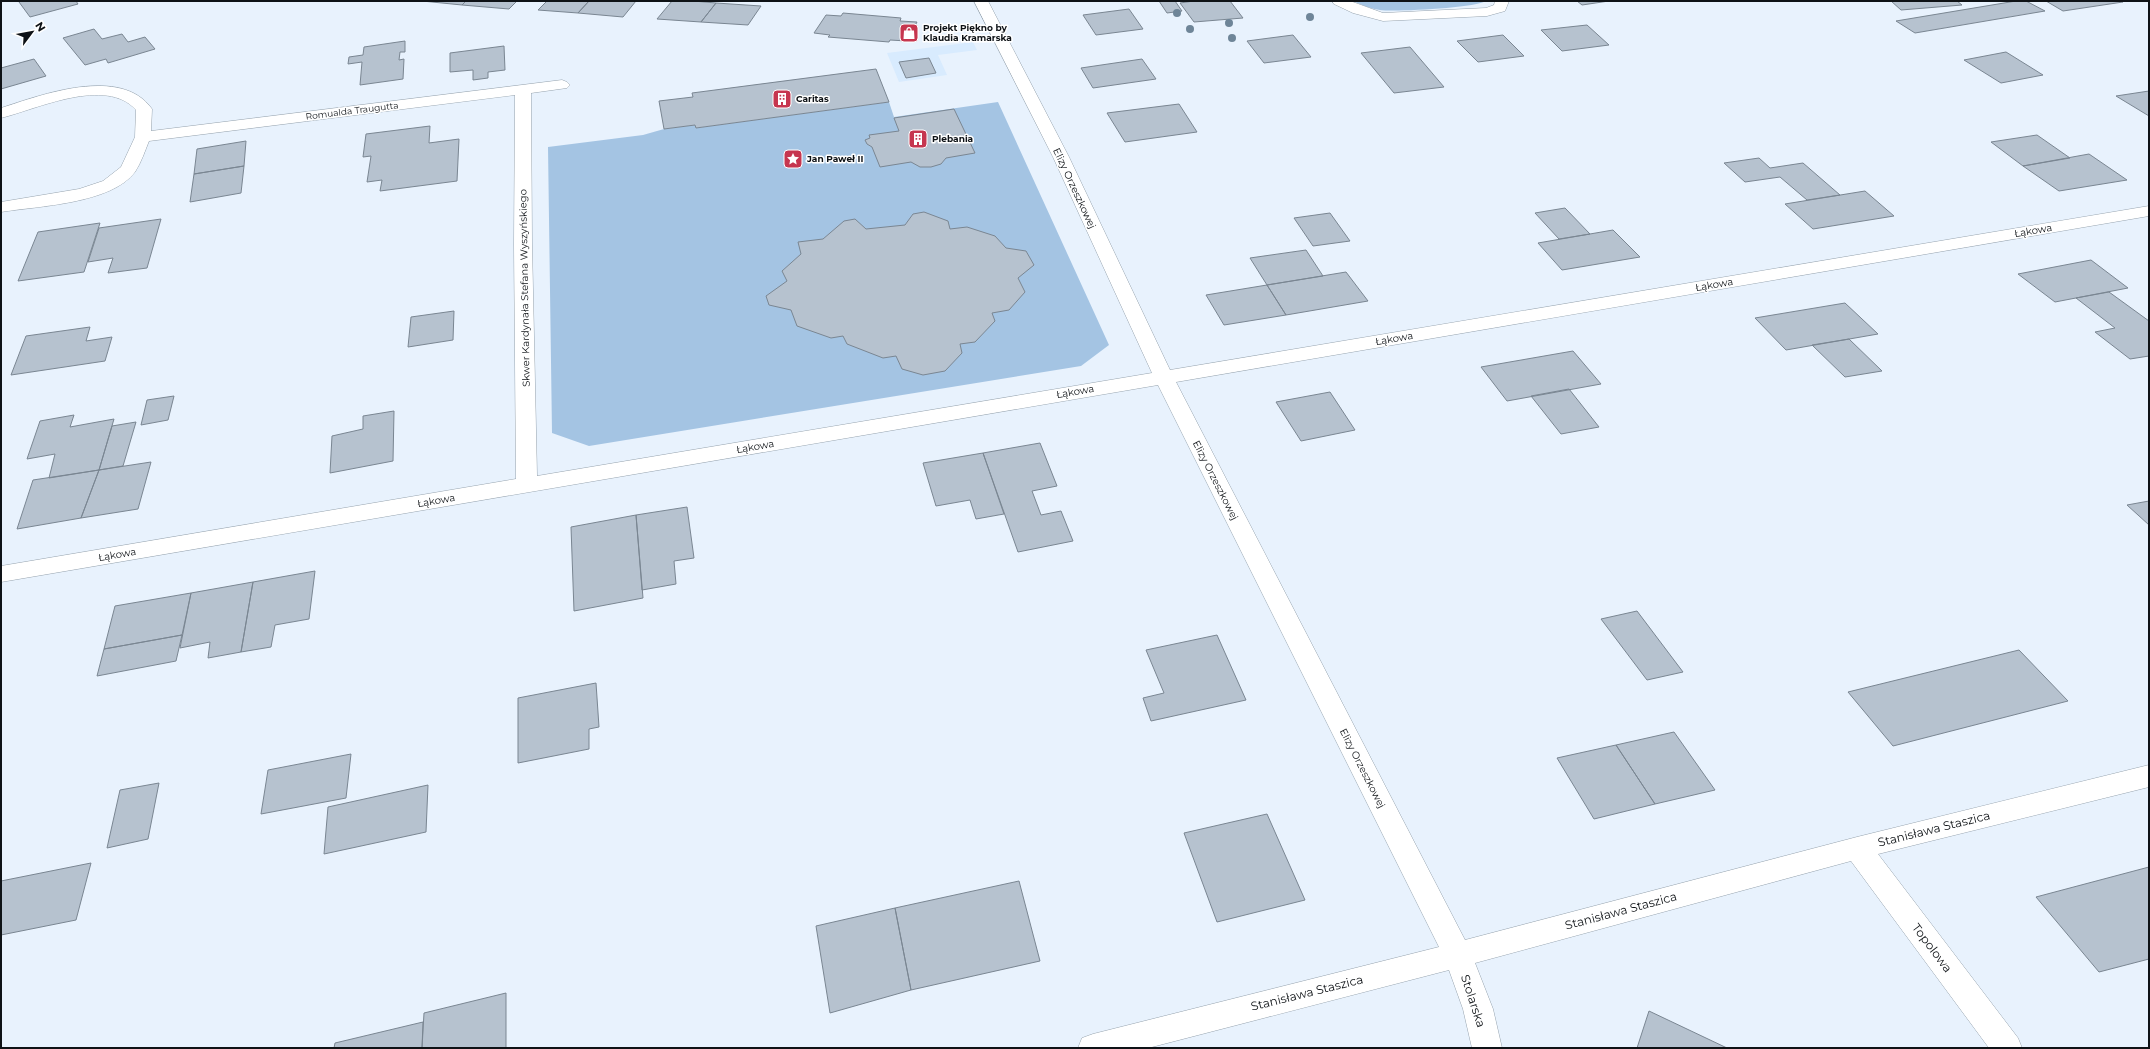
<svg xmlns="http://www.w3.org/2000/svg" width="2150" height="1049" viewBox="0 0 2150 1049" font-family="Montserrat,sans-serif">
  <rect width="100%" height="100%" fill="#e8f2fd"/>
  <!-- built -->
  <path fill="#d8ebfe" d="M973,42l4,8 -39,5 9,20 -48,7 -12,-29z"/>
  <!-- green -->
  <path fill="#a4c4e3" d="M1353,1h133c-11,7 -91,11 -106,9 -9,-1 -18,-5 -27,-9z
    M889,102l5,15 104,-15 111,243 -28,21 -492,80 -37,-13 -4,-286 95,-12 21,-6 31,-4 1,3z"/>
  <!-- building -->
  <path fill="#b6c2cf" stroke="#7a8692" d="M22,1h54l2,3 -48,13 -11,-15z
    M422,1h44l-4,4z
    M466,1h51l-8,8 -47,-4z
    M547,1h42l-11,12 -40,-3z
    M589,1h47l-13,16 -45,-4z
    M672,1h21l23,2 -15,19 -44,-3z
    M1159,1h19h-3l7,10 -15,2z
    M1194,1h36l13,17 -49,4 -14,-19z
    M1577,1h32l-27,4z
    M1891,1h66l5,4 -61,5z
    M2016,1h10l19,10 -130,22 -19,-12z
    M2046,1h75l2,1 -60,9z
    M716,3l45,3 -13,19 -47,-3z
    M1129,9l14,20 -47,6 -13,-20z
    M843,13l58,5 -1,3 17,1 -10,19 -17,-1 -1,2 -61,-5 2,-2 -16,-2 12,-18 15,1z
    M1587,25l22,20 -47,6 -21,-21z
    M94,29l8,10 20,-5 6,8 17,-5 10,12 -47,14 -2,-4 -21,6 -22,-27z
    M1293,35l18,22 -47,6 -17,-22z
    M1503,35l21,21 -46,6 -21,-21z
    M405,41v11h-5l-1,8 5,-1 -1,20 -43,6 2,-23 -14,2 1,-7 14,-2 1,-8z
    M504,46l1,24 -17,2v6l-15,2v-10l-23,2v-19z
    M1410,47l34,40 -50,6 -33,-40z
    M2006,52l37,23 -42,8 -37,-23z
    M929,58l7,15 -30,5 -7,-16z
    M34,59l12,17 -45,13v-21z
    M1142,59l14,20 -63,9 -12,-20z
    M876,69l13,33 -193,26 -1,-3 -31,4 -5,-28 34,-4 -1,-4z
    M2149,91v25l-33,-20z
    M1179,104l18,28 -72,10 -18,-29z
    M954,109l21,44 -29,5 -5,6 -10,3h-11l-9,-5 -31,5 -8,-20 -5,-3 -2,-4 5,-2 -1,-3 30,-4 -5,-13z
    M430,126l-1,17 30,-4 -2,42 -77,10 2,-11 -15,2 4,-26 -8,1 3,-23z
    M2037,135l33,23 -47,8 -32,-24z
    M246,141l-2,25 -50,8 3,-25z
    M2089,154l38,26 -68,11 -36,-25z
    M1759,158l11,10 33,-5 37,32 -33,5 -27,-23 -35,5 -21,-19z
    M244,166l-3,27 -51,9 4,-28z
    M1865,191l29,25 -81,13 -28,-25z
    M1565,208l25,26 -31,5 -24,-26z
    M924,212l24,9 2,8 17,-2 28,9 11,12 20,3 8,14 -16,13 7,14 -16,18 -17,3 3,8 -20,21 -15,2 2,9 -17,18 -22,4 -21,-6 -6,-13 -13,2 -36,-14 -4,-8 -12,2 -34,-12 -6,-16 -22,-5 -3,-9 21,-15 -5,-10 19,-17 -3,-12 25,-3 21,-18 11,-2 11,10 39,-4 8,-11z
    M1330,213l20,28 -37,5 -19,-28z
    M161,219l-14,49 -39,5 5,-15 -25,4 11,-34z
    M100,223l-16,49 -66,9 20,-49z
    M1613,230l27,27 -78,13 -24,-27z
    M1306,250l17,26 -56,9 -17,-27z
    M2091,260l37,28 -73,14 -37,-28z
    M1346,272l22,29 -82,14 -19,-30z
    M1267,285l19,30 -62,10 -18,-30z
    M2109,292l40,29v35l-19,3 -35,-27 20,-4 -39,-30z
    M1845,303l33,31 -92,16 -31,-32z
    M454,311l-1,29 -45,7 3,-30z
    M90,327l-4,14 26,-4 -7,24 -94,14 15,-39z
    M1849,339l33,32 -37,6 -33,-32z
    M1573,351l28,33 -94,17 -26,-34z
    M1569,389l30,38 -38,7 -30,-38z
    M1330,392l25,38 -54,11 -25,-39z
    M174,396l-6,24 -27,5 6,-25z
    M394,411l-1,50 -63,12 2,-37 31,-7v-13z
    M74,415l-4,12 44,-8 -15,51 -50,8 6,-24 -28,5 13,-38z
    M136,422l-13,44 -24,4 13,-44z
    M1040,443l17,43 -25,5 9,24 20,-4 12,30 -55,11 -35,-99z
    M983,453l21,61 -28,5 -6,-19 -34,6 -13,-43z
    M151,462l-13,47 -57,9 18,-48z
    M99,470l-18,48 -64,11 16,-49z
    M2149,501v24l-22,-20z
    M687,507l7,51 -20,3 2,23 -34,6 -6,-75z
    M636,515l7,83 -69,13 -3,-84z
    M315,571l-6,48 -34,6 -4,22 -30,5 12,-70z
    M253,582l-12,70 -33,6 2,-16 -30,6 11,-55z
    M191,593l-9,42 -78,14 11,-43z
    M1637,611l46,61 -36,8 -46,-61z
    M182,635l-6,26 -79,15 7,-27z
    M1217,635l29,65 -95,21 -8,-23 21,-5 -18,-43z
    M2019,650l49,51 -175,45 -45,-54z
    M596,683l3,44 -10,2v20l-71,14v-65z
    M1674,732l41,58 -60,14 -39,-59z
    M1616,745l39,59 -61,15 -37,-61z
    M351,754l-5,44 -85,16 7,-44z
    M159,783l-11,56 -41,9 13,-58z
    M428,785l-2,47 -102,22 4,-47z
    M1267,814l38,86 -88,22 -33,-89z
    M91,863l-15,57 -75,15v-54z
    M2149,867v92l-50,13 -63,-75z
    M1019,881l21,80 -129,29 -16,-82z
    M895,908l16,82 -81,23 -14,-87z
    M506,993v55h-84l2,-35z
    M1649,1011l78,37h-90z
    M423,1022l-1,26h-88l1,-5z"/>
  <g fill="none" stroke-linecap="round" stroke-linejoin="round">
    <defs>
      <path id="minor" d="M974,1h14l81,156 101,213 979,-164v10l-973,166 289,558 392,-103 292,-72v22l-271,67 140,184 4,10h-33l-138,-187 -376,102 18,46 9,39h-30l-9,-39 -14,-39 -301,78h-70l4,-10 11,-4 346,-87 -281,-562 -1157,197v-16l515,-87 -2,-235 1,-149 -366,46c-4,10 -8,22 -14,31 -24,32 -97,34 -134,40v-10l78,-13 24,-8 18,-14 14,-30 1,-27c-30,-34 -99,-1 -135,8v-10c40,-13 120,-43 151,1l-1,22 411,-51 5,2 3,3 -3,3 -36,5 1,151 5,232 615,-103 -99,-216z
        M1332,1h18l33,12 103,-5 8,-3 1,-4h14l-4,10 -18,5 -104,5 -30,-8 -19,-9z"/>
    </defs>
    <!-- minor casing -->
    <use href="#minor" stroke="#96a3ae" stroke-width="1"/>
    <!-- minor -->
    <use href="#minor" fill="#fff" fill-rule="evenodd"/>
  </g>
  <!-- trees -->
  <g fill="#6e8598">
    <circle cx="1177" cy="13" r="4"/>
    <circle cx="1310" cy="17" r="4"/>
    <circle cx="1229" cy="23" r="4"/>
    <circle cx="1190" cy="29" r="4"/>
    <circle cx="1232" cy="38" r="4"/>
  </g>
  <!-- icons -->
  <defs>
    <symbol id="shop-square" viewBox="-11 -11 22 22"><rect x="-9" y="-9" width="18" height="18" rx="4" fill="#c6364f" stroke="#fff"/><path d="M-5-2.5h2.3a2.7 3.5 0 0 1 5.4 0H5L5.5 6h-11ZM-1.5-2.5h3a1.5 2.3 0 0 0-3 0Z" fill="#fff"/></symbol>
    <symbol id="building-square" viewBox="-11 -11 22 22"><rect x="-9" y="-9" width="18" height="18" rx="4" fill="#c6364f" stroke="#fff"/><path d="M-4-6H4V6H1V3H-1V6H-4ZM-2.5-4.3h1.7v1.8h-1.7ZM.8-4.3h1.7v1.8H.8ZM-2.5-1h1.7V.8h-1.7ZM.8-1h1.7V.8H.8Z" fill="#fff"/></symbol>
    <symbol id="sight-square" viewBox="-11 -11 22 22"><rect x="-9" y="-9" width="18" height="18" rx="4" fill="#c6364f" stroke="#fff"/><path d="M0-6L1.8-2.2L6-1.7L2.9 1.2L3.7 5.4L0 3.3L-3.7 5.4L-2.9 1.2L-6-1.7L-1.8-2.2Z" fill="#fff"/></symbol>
  </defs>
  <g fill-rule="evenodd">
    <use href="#shop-square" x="898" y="22" width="22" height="22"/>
    <use href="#building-square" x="771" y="88" width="22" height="22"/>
    <use href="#building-square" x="907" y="128" width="22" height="22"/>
    <use href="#sight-square" x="782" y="148" width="22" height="22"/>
  </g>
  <g text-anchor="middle" stroke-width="3" stroke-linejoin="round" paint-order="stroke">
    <!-- far-poi labels -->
    <g font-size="9" font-weight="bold" fill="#0e1216" stroke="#fff" text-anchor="start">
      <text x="923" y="31">Projekt Piękno by<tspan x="923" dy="10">Klaudia Kramarska</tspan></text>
      <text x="796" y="102">Caritas</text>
      <text x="932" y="142">Plebania</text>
      <text x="807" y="162">Jan Paweł II</text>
    </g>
    <!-- far-street labels -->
    <g font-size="9" fill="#0e1216" stroke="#fff">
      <text transform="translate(352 111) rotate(-7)" y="3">Romualda Traugutta</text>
    </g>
    <!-- street labels -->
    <g font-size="10" fill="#0e1216" stroke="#fff">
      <text transform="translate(1075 188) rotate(65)" y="4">Elizy Orzeszkowej</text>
      <text transform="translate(2033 230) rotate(-10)" y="4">Łąkowa</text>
      <text transform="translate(1714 284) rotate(-10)" y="4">Łąkowa</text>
      <text transform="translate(524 288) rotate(-91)" y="4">Skwer Kardynała Stefana Wyszyńskiego</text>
      <text transform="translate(1394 338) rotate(-10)" y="4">Łąkowa</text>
      <text transform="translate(1075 391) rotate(-10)" y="4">Łąkowa</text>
      <text transform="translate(755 446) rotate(-10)" y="4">Łąkowa</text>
      <text transform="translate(1216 480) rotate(63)" y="4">Elizy Orzeszkowej</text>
      <text transform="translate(436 500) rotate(-10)" y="4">Łąkowa</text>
      <text transform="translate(117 554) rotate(-10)" y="4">Łąkowa</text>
      <text transform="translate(1363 768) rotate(63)" y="4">Elizy Orzeszkowej</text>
    </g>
    <!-- near-street labels -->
    <g font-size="12" fill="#0e1216" stroke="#fff">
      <text transform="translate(1934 829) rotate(-14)" y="4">Stanisława Staszica</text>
      <text transform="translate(1621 911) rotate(-15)" y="4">Stanisława Staszica</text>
      <text transform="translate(1932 948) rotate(53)" y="4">Topolowa</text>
      <text transform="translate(1307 993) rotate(-14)" y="4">Stanisława Staszica</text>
      <text transform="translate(1473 1001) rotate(72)" y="4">Stolarska</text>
    </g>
  </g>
  <!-- border -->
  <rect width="2150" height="1049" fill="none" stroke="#0e1216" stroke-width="4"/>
  <!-- north arrow -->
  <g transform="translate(32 32) rotate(58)" stroke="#ffffff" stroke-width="3" paint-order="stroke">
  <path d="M0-3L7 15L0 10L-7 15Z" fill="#0e1216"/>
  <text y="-6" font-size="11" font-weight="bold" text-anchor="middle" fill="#0e1216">N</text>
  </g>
</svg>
